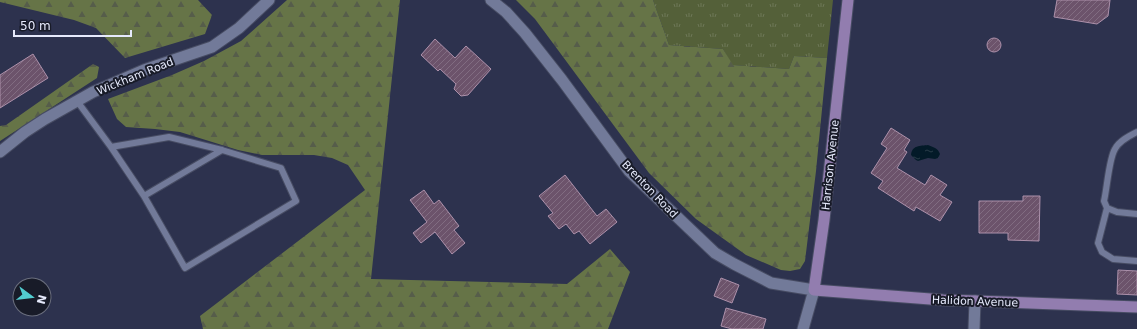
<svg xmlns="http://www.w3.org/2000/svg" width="1137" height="329" viewBox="0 0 1137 329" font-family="'DejaVu Sans',sans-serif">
  <defs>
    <pattern id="grass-tufts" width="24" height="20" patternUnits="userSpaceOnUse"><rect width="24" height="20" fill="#546039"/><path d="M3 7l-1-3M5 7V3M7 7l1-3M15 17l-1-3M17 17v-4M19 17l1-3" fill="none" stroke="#6d7757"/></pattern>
    <pattern id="forest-firs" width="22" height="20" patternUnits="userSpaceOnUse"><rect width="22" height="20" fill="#667447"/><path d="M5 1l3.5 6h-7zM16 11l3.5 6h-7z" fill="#565d4a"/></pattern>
    <pattern id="water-ripples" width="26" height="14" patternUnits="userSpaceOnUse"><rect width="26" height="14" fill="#031a28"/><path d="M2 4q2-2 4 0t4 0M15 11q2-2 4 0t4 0" fill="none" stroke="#283b48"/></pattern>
    <pattern id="building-hatch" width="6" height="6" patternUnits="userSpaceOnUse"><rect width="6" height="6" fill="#6c536b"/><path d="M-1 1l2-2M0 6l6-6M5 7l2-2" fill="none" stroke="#816c81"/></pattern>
  </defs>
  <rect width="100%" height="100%" fill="#2d324e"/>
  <!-- grass -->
  <path fill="url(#grass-tufts)" d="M653,0h180l-6,58 -33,-2 -5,13 -57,-4 -9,-16 -54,-4z"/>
  <!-- forest -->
  <path fill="url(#forest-firs)" d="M0,0h198l14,15 -7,19 -80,24 -29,-30 -22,-8 -74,-18z
    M287,0h113l-29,279 196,5 43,-35 20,23 -22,57h-405l-3,-13 165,-126 -17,-25 -16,-7 -18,-3h-52l-24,-5 -58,-18 -25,-3 -29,-2 -9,-8 -9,-20 64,-24 32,-14 37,-20z
    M516,0h137l16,45 54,4 10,16 56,4 5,-13 33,2 -11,113 -11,90 -5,8 -10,2 -9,-1 -35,-15 -50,-36 -47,-46 -114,-154z
    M93,64l6,3 -2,11 -97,63v-15l6,-1z"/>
  <!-- water -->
  <path fill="url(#water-ripples)" d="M928,145c5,2 10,3 12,9l-2,4 -3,1 -7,-1 -10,3 -2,-1 -5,-5c1,-10 9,-9 17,-10z"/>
  <!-- building -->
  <path fill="url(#building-hatch)" stroke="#ad91ab" d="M1057,0h53l-2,16 -11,8 -43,-7z
    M987 45a7 7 0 1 1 14 0a7 7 0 1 1-14 0Z
    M435,39l20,19 11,-12 25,23 -23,26 -7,1 -7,-7 2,-5 -16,-15 -2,2 -17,-16z
    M33,54l15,24 -48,30v-33z
    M891,128l19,12 -6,10 3,2 -10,16 28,17 6,-10 16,10 -7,10 12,7 -12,19 -24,-14 -2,4 -36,-23 5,-7 -12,-8 16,-25 -6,-4z
    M565,175l32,41 9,-7 11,13 -27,22 -11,-13 -5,3 -8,-10 -7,5 -11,-13 5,-3 -14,-17z
    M424,190l10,14 5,-4 20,26 -5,4 11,13 -13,11 -17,-22 -14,11 -8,-10 14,-11 -17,-22z
    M1023,196h17l-1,45 -31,-1v-7h-29v-32h44z
    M1118,270l19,1v24l-20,-1z
    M721,278l18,7 -7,18 -18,-7z
    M726,308l40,11 -3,10h-31l-11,-3z"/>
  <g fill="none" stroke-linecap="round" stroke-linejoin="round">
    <defs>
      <path id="service" d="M77,101l34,46 58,-10 53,13 59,18 15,33 -111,67 -41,-72 -33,-49
        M1137,132c-8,4 -18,9 -22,17 -6,9 -8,40 -11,52l3,7 10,4 20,2
        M144,196l78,-46
        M1107,208l-9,35 4,9 11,7 24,2"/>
      <path id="minor" d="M974,329l1,-28"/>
      <path id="tertiary" d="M491,0l15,12 19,21 37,47 67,91 86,82 19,11 37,19 43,7 -11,39
        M0,152l25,-20 20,-13 48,-27 51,-22 68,-23 27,-19 30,-28"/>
      <path id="secondary" d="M848,0l-24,220 -10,70 129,10 32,1 162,6"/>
    </defs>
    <!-- service casing -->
    <use href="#service" stroke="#474c63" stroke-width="8"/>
    <!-- minor casing -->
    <use href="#minor" stroke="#474c63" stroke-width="13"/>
    <!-- tertiary casing -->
    <use href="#tertiary" stroke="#474c63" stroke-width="13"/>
    <!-- secondary casing -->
    <use href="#secondary" stroke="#474c63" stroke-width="13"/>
    <!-- service -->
    <use href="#service" stroke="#727a99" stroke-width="6"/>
    <!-- minor -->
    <use href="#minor" stroke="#727a99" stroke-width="11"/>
    <!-- tertiary -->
    <use href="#tertiary" stroke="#727a99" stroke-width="11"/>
    <!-- secondary -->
    <use href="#secondary" stroke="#927daf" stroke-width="11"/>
  </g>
  <g text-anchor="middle" stroke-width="4" stroke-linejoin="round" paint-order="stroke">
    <!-- street labels -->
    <g font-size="11" fill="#e6eafc" stroke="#181b28">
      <text transform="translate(135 76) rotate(-22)" y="4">Wickham Road</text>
      <text transform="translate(830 165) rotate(-84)" y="4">Harrison Avenue</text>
      <text transform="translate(650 189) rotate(46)" y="4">Brenton Road</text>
      <text transform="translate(975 301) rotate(2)" y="4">Halidon Avenue</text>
    </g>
  </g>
  <!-- north arrow -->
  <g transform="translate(32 297) rotate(105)"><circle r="19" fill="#181b28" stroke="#6a6e7d"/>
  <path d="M0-3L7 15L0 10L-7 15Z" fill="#52ccd0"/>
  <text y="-6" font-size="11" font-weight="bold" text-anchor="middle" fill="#e6eafc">N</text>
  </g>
  <!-- scale -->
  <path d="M14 30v6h117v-6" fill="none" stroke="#e6eafc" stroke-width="2"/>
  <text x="20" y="30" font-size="12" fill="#e6eafc" stroke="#181b28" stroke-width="3" paint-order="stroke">50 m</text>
</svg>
